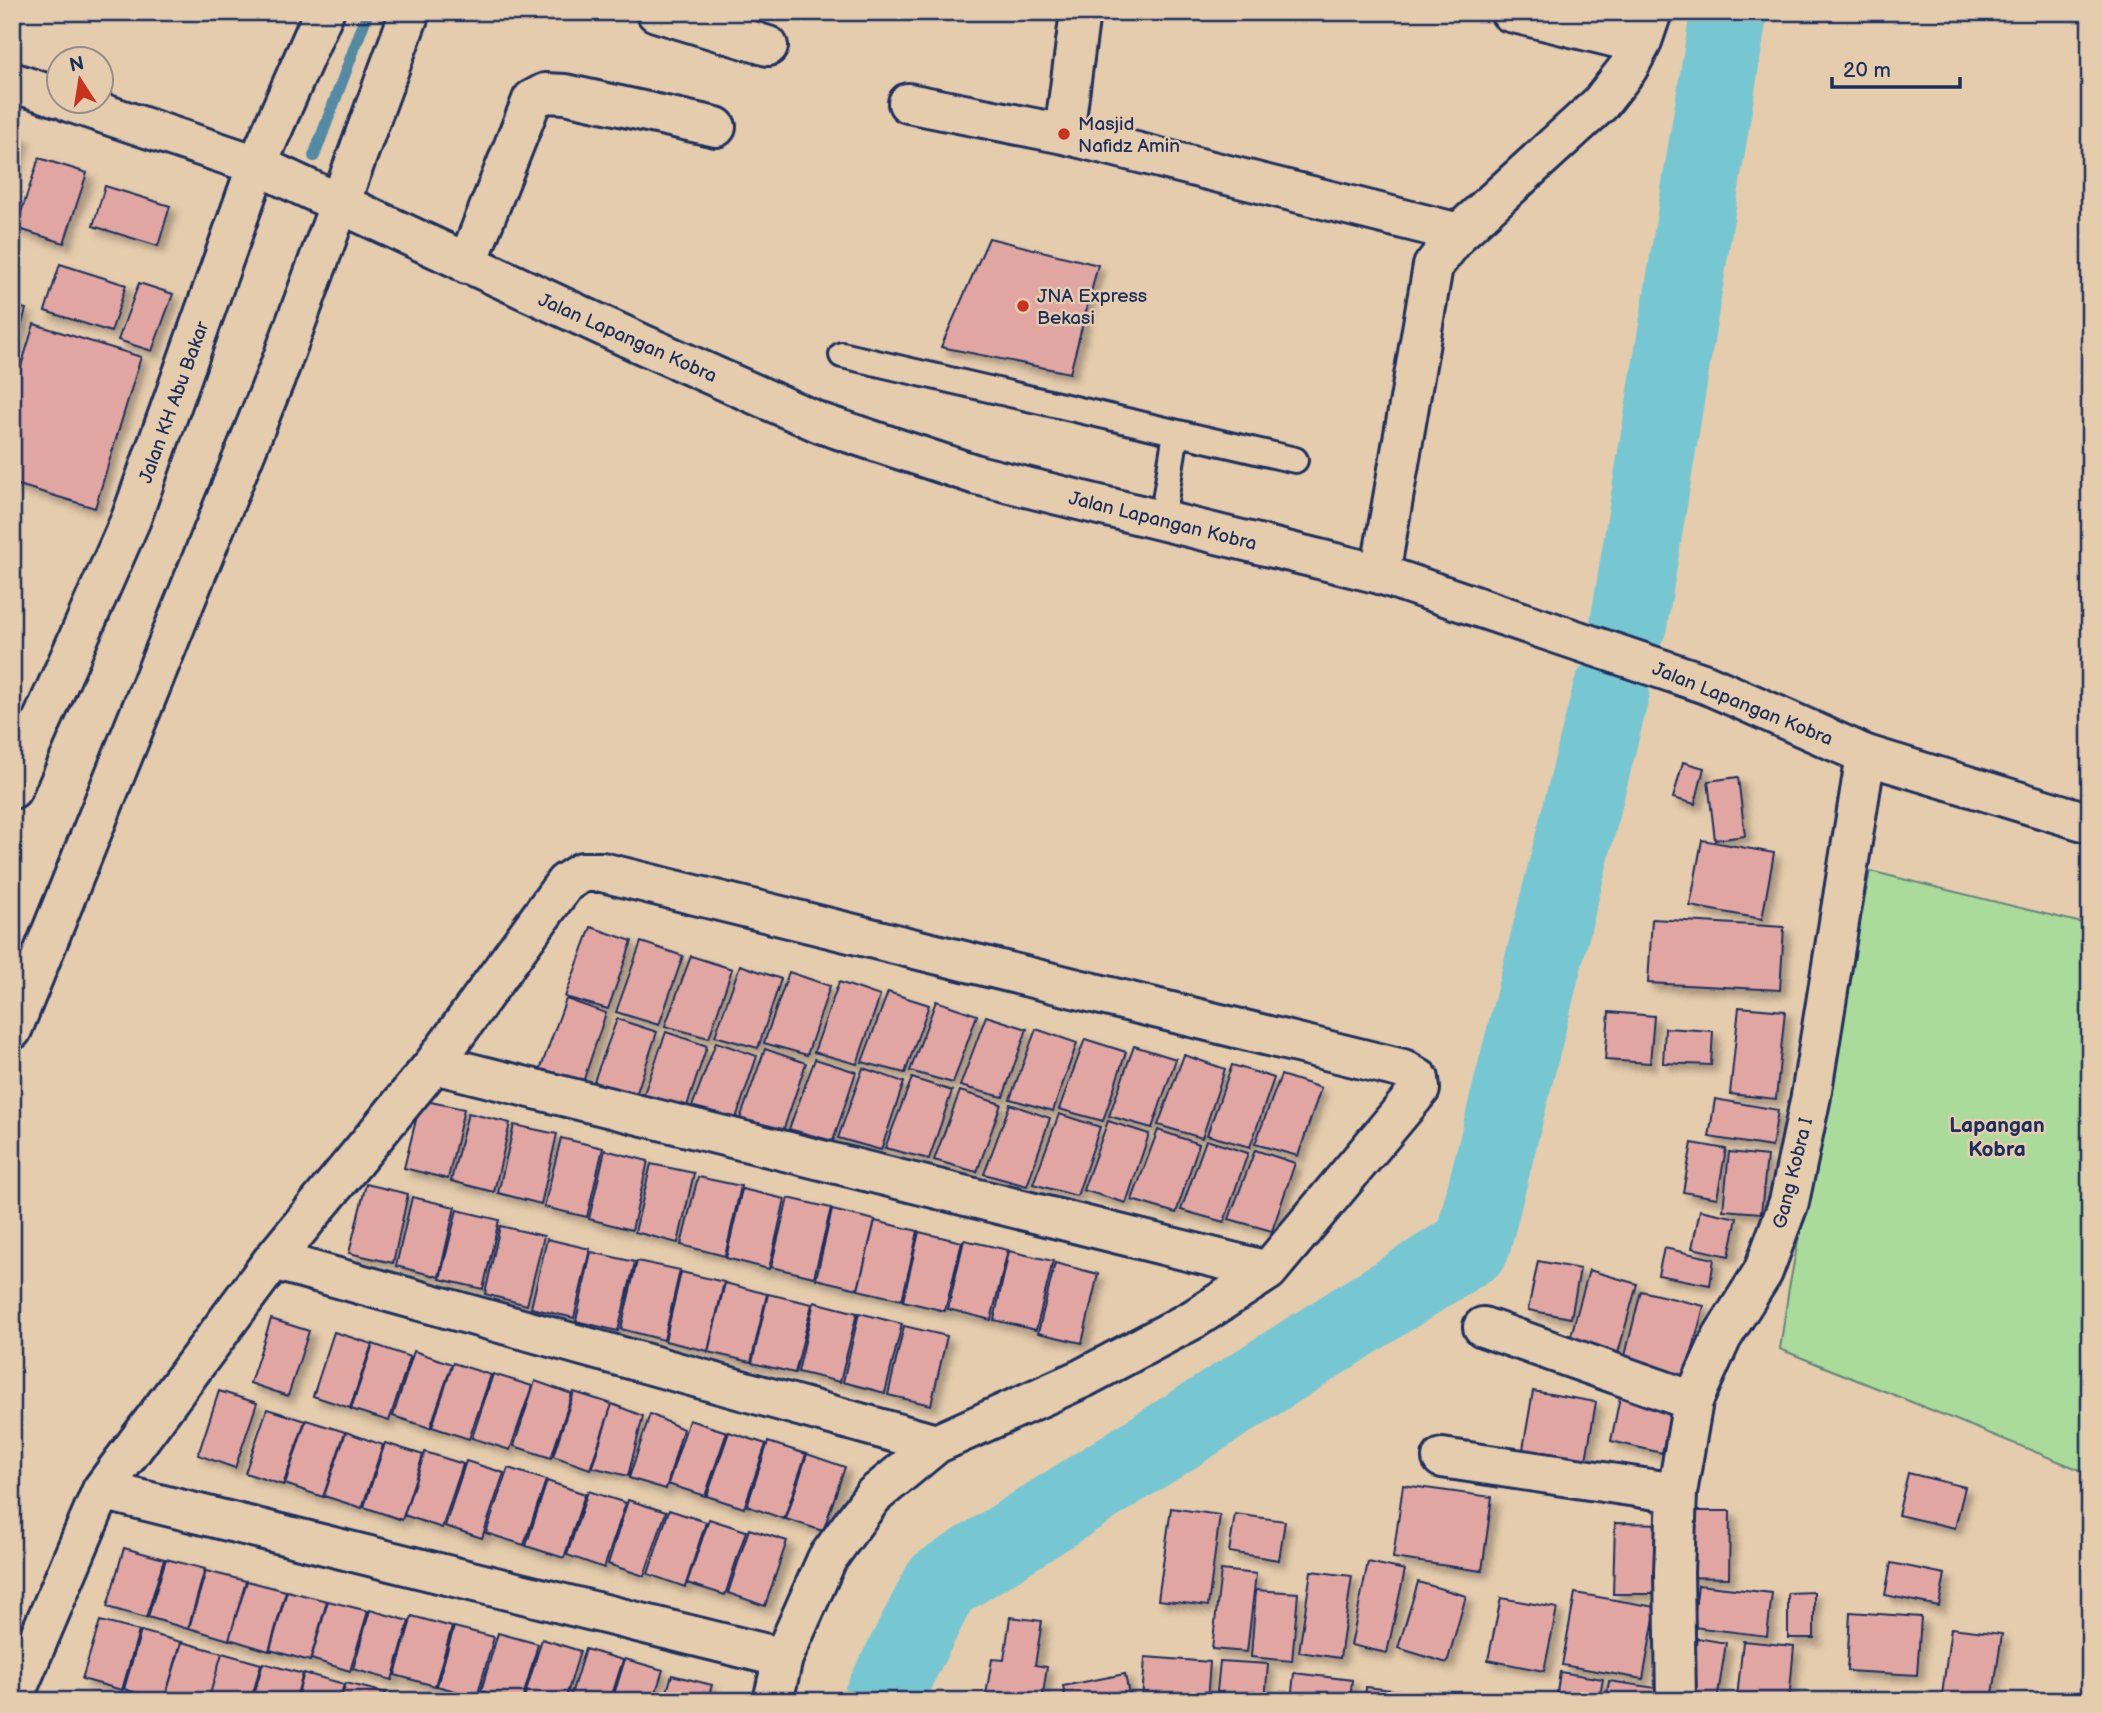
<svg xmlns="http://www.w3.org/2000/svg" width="2102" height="1713" viewBox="0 0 2102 1713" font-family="'Balsamiq Sans',sans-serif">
  <defs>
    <filter id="shadow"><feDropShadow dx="6" dy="6" stdDeviation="3.5" flood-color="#0004"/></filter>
  </defs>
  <rect width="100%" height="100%" fill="#e5ccad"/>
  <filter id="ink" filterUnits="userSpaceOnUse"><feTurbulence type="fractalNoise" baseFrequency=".0143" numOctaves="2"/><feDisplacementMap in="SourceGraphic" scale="14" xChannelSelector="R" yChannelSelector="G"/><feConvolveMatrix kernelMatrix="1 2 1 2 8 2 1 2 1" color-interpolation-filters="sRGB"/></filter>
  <g filter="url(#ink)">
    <!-- green -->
    <path fill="#abdb9b" stroke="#63857c" stroke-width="2" d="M1870,871l220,54v549l-310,-125 9,-61z"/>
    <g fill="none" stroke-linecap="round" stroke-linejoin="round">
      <!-- stream -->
      <path stroke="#528aa4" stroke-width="12" d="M314,156l54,-144"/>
      <!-- river -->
      <path stroke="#77c7d3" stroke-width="77" d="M1629,622l100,-610
        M881,1701l60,-117 531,-338 139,-554"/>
    </g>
    <!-- building -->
    <path fill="#e1a6a2" stroke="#1b2f5e" stroke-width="2" filter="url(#shadow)" d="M12,134l11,3 -11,38z
      M39,158l48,15 -23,70 -48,-15z
      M105,186l65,20 -12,40 -65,-20z
      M989,238l109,27 -28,108 -129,-26z
      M60,264l66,21 -15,47 -66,-21z
      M139,283l34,11 -21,57 -34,-11z
      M12,306l14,3 -14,52z
      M34,324l107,33 -46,151 -83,-25v-87z
      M1683,762l21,6 -9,36 -22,-6z
      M1738,777l7,59 -30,4 -7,-59z
      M1702,840l72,13 -12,66 -72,-13z
      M1652,919l132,8 -4,63 -132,-7z
      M591,927l41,14 -24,68 -43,-12z
      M641,942l42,14 -24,69 -43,-13z
      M691,956l41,13 -23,69 -44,-12z
      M740,965l41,14 -23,69 -43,-12z
      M789,972l41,14 -23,69 -43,-12z
      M839,982l41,14 -23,68 -43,-12z
      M888,992l41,13 -24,68 -43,-11z
      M566,999l40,14 -23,69 -43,-12z
      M936,1001l41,14 -24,68 -43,-12z
      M1739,1007l46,4 -9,88 -46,-5z
      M1609,1012l45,4 -4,47 -45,-3z
      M986,1016l41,13 -24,68 -43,-11z
      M617,1019l40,13 -23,69 -43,-12z
      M1665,1028l48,3 -2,34 -48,-2z
      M1036,1029l41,14 -24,68 -43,-12z
      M666,1032l41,14 -23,69 -43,-13z
      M1085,1039l41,13 -23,69 -44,-12z
      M716,1042l41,14 -23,68 -44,-12z
      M1134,1046l42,13 -24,69 -43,-12z
      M765,1049l41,14 -23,68 -43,-12z
      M1184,1055l41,14 -23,69 -44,-13z
      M815,1059l41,13 -23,69 -44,-12z
      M1232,1065l42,13 -24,69 -43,-12z
      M863,1068l41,14 -23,68 -43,-12z
      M1281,1075l40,13 -23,68 -43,-12z
      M912,1078l40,13 -23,68 -44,-11z
      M960,1091l41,13 -24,68 -43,-12z
      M1715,1099l63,11 -6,37 -63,-10z
      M421,1100l43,9 -16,70 -44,-11z
      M1010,1104l40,14 -23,68 -43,-12z
      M468,1113l42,10 -16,69 -43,-11z
      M1059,1114l41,13 -23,69 -44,-12z
      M1108,1121l41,13 -23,69 -43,-13z
      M514,1125l43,9 -16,70 -43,-11z
      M1158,1130l41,14 -23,69 -44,-13z
      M561,1138l42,10 -16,69 -43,-10z
      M1206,1140l42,13 -24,69 -43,-12z
      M1692,1143l34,6 -9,49 -34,-6z
      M605,1150l43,11 -16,69 -43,-11z
      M1255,1150l40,13 -23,68 -43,-12z
      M1729,1152l38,4 -6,57 -38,-3z
      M651,1164l43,9 -16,70 -43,-11z
      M698,1177l43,9 -16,70 -44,-11z
      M366,1184l42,10 -15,69 -44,-10z
      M742,1189l43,10 -16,70 -43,-11z
      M412,1197l43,10 -16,70 -43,-11z
      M788,1198l43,10 -17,69 -43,-10z
      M457,1210l42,10 -16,69 -43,-10z
      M832,1210l43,10 -17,69 -42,-10z
      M1700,1210l37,8 -8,38 -37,-8z
      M875,1221l43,10 -16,69 -44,-10z
      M500,1226l44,10 -17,69 -42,-11z
      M919,1232l43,10 -17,69 -42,-10z
      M547,1239l43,10 -16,69 -43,-10z
      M964,1240l44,10 -17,70 -43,-11z
      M1664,1248l50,11 -4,26 -52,-10z
      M1009,1251l44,10 -17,69 -42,-10z
      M591,1252l44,10 -17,69 -42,-10z
      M637,1261l43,9 -16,70 -43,-11z
      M1538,1261l42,8 -9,49 -43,-8z
      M1055,1263l43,11 -16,69 -44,-10z
      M1589,1270l48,14 -22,80 -48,-14z
      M681,1272l43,10 -16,69 -43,-10z
      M725,1283l42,11 -16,68 -43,-10z
      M1641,1291l63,15 -21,81 -62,-15z
      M768,1294l44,10 -17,69 -43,-10z
      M814,1302l43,11 -17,69 -42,-10z
      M859,1313l43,11 -17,69 -42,-11z
      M271,1319l38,12 -21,65 -38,-13z
      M904,1326l43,10 -16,69 -43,-10z
      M334,1332l38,12 -22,64 -37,-12z
      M373,1344l37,13 -21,64 -38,-12z
      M414,1351l38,13 -22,64 -37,-12z
      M453,1363l38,12 -22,64 -37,-12z
      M493,1374l39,12 -22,64 -38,-12z
      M535,1381l37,13 -21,64 -37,-12z
      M1622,1387l52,12 -12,54 -51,-12z
      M219,1391l38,12 -22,65 -37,-13z
      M1533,1391l63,11 -11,64 -63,-11z
      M574,1392l38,12 -22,65 -37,-13z
      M612,1404l31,12 -15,60 -36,-9z
      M267,1409l38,12 -22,64 -38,-12z
      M650,1414l33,15 -17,60 -37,-11z
      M306,1420l39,12 -22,65 -38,-13z
      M689,1420l38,12 -22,64 -37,-12z
      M346,1432l37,13 -21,63 -38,-12z
      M729,1432l37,12 -22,64 -37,-12z
      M768,1442l38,12 -22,65 -37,-13z
      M385,1443l38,12 -21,65 -38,-13z
      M425,1452l38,12 -21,64 -38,-13z
      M807,1454l38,13 -22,64 -37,-12z
      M466,1461l38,12 -22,65 -37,-12z
      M508,1468l38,12 -22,65 -38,-12z
      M1908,1473l57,14 -10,41 -57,-13z
      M547,1481l38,13 -21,64 -38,-12z
      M1403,1485l89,12 -10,74 -89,-13z
      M588,1491l38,12 -22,65 -37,-13z
      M628,1500l38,12 -22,64 -36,-12z
      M1171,1508l49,7 -12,91 -50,-6z
      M669,1510l37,12 -21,65 -37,-13z
      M1683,1511h47l-1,67 -47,-1z
      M1235,1514l50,7 -6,39 -50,-8z
      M709,1519l37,12 -21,64 -38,-12z
      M1615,1523l54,1 -1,70h-55z
      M749,1529l38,12 -22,65 -37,-13z
      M124,1548l40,11 -18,59 -39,-11z
      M166,1559l39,10 -17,60 -40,-12z
      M1368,1562l37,8 -18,83 -36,-8z
      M1891,1563l54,11 -6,32 -54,-11z
      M1221,1570l35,4 -9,78 -35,-3z
      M206,1571l40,10 -17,59 -40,-12z
      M1311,1571l41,5 -12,82 -41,-6z
      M247,1581l39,10 -17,60 -40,-12z
      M1418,1582l48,14 -19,67 -49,-15z
      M1698,1585l74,8 -5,43 -74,-9z
      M1256,1590l42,3 -6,68 -41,-4z
      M287,1591l40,10 -17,60 -40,-11z
      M1814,1592v46h-26v-45z
      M1575,1593l81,14 -13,72 -81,-14z
      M1501,1598l56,10 -13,63 -56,-11z
      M328,1601l40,10 -18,60 -39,-12z
      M370,1610l39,11 -17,59 -39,-11z
      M1850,1612l71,5 -4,58 -70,-4z
      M412,1616l40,11 -17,59 -40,-11z
      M1010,1617l32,4 -7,44 12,2 -5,34h-57l7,-42 12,1z
      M100,1621l39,10 -17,59 -40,-11z
      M454,1627l40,10 -17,60 -40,-11z
      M1951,1628l51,6 -10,67 -50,-6z
      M141,1631l40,11 -17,59 -40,-12z
      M498,1633l40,11 -16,57h-10l-31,-10z
      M1697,1638l29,5 -9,58h-30z
      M542,1639l38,12 -15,50h-42z
      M1743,1641l51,5 -5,55 -52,-3z
      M182,1642l40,11 -14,48h-44z
      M585,1649l38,11 -13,41h-41z
      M222,1653l39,11 -10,37h-43z
      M1145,1657l65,5 -3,39h-65z
      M625,1659l38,11 -10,31h-41z
      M1220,1661l48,3 -3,37h-49z
      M263,1663l40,11 -8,27h-43z
      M1560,1672l43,7 -4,22 -43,-2z
      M304,1673l40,11 -5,17h-43z
      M1294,1673l58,7 -2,21h-59z
      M1125,1674l5,26 -64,1 -3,-15z
      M672,1675l40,10 -5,16h-43z
      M1609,1681l47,7 -2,13h-48z
      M346,1683l40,10 -3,8h-43z
      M1366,1687l51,6 -1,8h-51z
      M390,1693l28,8h-30z"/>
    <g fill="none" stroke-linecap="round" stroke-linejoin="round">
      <defs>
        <path id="lane" d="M842,355l453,105
          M1162,519l14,-86"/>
        <path id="street" d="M656,12l112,34
          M1510,12l131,32
          M12,82l48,16
          M69,102l188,63
          M908,103l156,31 395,99
          M1064,134l16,-122
          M467,264l65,-164 13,-7 20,1 151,33
          M1380,574l53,-308 26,-33 141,-129 28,-36 13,-24 11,-32
          M12,1030l268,-664 130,-354
          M434,1064l834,207
          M273,1260l663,184
          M1483,1327l210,74
          M1442,1458l235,35
          M102,1490l681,168
          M12,1701l90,-211 171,-230 161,-196 131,-181 17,-11h20l801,197 16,10 1,10 -152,182 -74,48 -111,59 -147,66 -63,52 -46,63 -44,99 -10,43
          M1676,1701l-2,-129 3,-79 16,-92 29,-64 41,-65 26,-70 22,-106 55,-341"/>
        <path id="secondary" d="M257,165l385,179 178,79 157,52 403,99 326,110 160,71 224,68
          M12,789l119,-270 126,-354 67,-153"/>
      </defs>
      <!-- lane casing -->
      <use href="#lane" stroke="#1b2f5e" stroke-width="30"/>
      <!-- street casing -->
      <use href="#street" stroke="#1b2f5e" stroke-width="44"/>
      <!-- secondary casing -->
      <use href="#secondary" stroke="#1b2f5e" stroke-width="44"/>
      <!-- lane -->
      <use href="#lane" stroke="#e5ccad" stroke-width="24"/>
      <!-- street -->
      <use href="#street" stroke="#e5ccad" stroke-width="38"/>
      <!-- secondary -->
      <use href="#secondary" stroke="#e5ccad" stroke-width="38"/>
    </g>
  </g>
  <!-- markers -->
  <g fill="#c8321e" stroke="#e5ccad" stroke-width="2.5">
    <circle cx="1064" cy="134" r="7"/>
    <circle cx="1023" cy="306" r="7"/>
  </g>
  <g text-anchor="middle" stroke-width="5" stroke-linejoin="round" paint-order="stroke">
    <!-- poi labels -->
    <g font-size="19" fill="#1b2f5e" stroke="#e5ccad" text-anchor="start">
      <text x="1078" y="130">Masjid<tspan x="1078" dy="22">Nafidz Amin</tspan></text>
      <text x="1037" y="302">JNA Express<tspan x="1037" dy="22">Bekasi</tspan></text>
    </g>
    <!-- street labels -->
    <g font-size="19" fill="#1b2f5e" stroke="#e5ccad">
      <text transform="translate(628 337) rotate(24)" y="7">Jalan Lapangan Kobra</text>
      <text transform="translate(173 402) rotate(-70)" y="7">Jalan KH Abu Bakar</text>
      <text transform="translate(1163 520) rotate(14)" y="7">Jalan Lapangan Kobra</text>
      <text transform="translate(1743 703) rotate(22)" y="7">Jalan Lapangan Kobra</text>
      <text transform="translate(1792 1173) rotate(-76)" y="7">Gang Kobra I</text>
    </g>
    <!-- neighbourhood labels -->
    <g font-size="21" font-weight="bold" fill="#1b2f5e" stroke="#e5ccad">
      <text x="1997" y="1132">Lapangan<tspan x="1997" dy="24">Kobra</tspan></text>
    </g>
  </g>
  <!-- margin -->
  <rect width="2102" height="1713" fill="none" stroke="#e5ccad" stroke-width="42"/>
  <rect x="21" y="21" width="2060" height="1671" fill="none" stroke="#1b2f5e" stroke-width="2.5" filter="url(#ink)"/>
  <!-- north arrow -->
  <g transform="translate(80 80) rotate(348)"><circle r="33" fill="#e5ccad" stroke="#948d8d" stroke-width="2"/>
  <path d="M0-5L12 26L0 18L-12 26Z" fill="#c8321e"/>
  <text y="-10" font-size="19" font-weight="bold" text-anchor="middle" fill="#1b2f5e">N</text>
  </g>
  <!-- scale -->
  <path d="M1832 77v10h128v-10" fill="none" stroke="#1b2f5e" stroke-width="3.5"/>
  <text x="1843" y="77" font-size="21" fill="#1b2f5e" stroke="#e5ccad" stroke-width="5" paint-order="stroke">20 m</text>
</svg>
